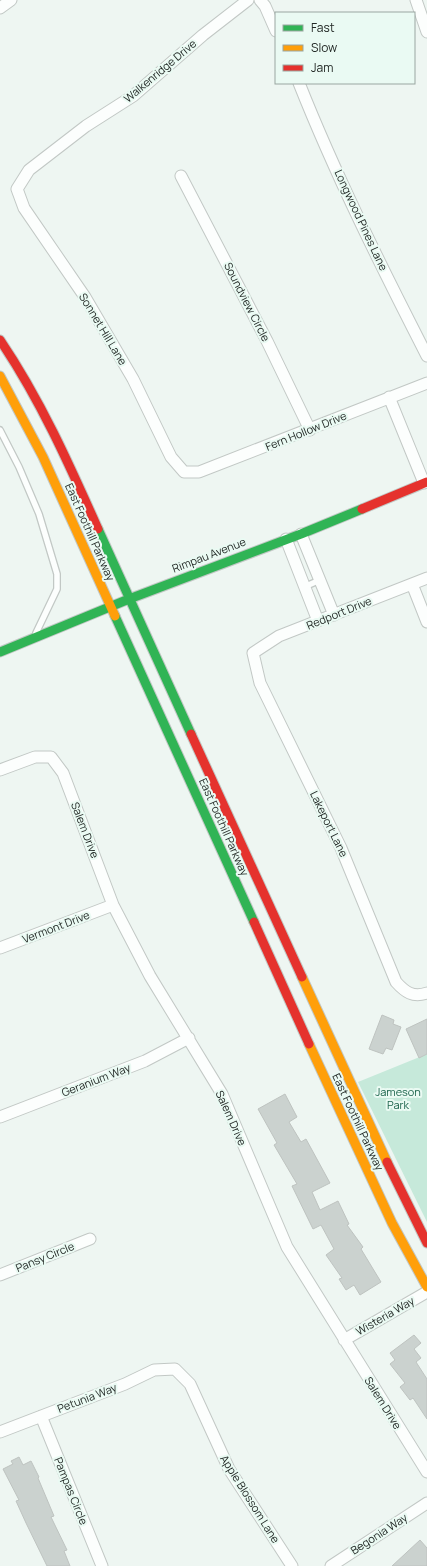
<svg xmlns="http://www.w3.org/2000/svg" width="427" height="1566" viewBox="0 0 427 1566" font-family="Manrope,sans-serif">
  <rect width="100%" height="100%" fill="#eef6f2"/>
  <!-- green -->
  <path fill="#c6e9da" d="M427,1054v168l-69,-140z"/>
  <!-- building -->
  <path fill="#cbd2cf" stroke="#bec3c0" d="M382,1015l12,5 -1,4 8,3 -9,23 -6,-2 -3,6 -14,-5z
    M427,1019v35l-8,4 -13,-29z
    M285,1094l12,23 -8,5 12,20 5,-3 24,44 -18,9 8,18 18,-9 11,23 -2,1 16,22 -2,2 20,33 -21,13 -6,-10 -8,5 -7,-11 3,-1 -16,-23 8,-6 -13,-24 -8,4 -21,-43 5,-2 -23,-39 3,-2 -19,-34z
    M414,1335l7,8 -7,6 7,9 -5,4 11,17v40l-14,-21 -3,2 -10,-13 5,-4 -15,-19 5,-4 -5,-7z
    M19,1457l4,8 8,-4 8,16 -1,1 16,38 -3,1 16,33 -3,1 6,15h-23l-21,-43 -10,-22 3,-1 -16,-31 10,-5 -2,-3z
    M420,1540l7,8v18h-35z"/>
  <g fill="none" stroke-linecap="round" stroke-linejoin="round">
    <defs>
      <path id="lane" d="M0,430l19,37 20,47 18,60v15l-21,44
        M304,587l16,-7"/>
      <path id="street" d="M248,0l-45,35 -70,61 -47,30 -57,44 -12,19 7,19 61,89 48,82 38,78 13,15h15l228,-89
        M260,0l5,6 11,25
        M416,0l11,32
        M0,8l11,-8
        M299,83c37,93 82,183 128,273
        M181,176l86,165 43,89
        M389,397l35,86
        M301,534l33,81
        M286,539l32,82
        M427,578l-148,58 -26,17 7,30 81,165 55,134c9,10 17,16 31,11
        M412,584l15,38
        M0,770l35,-13h16l12,16 50,132 37,71 72,118 65,153 140,225
        M0,948l113,-43
        M0,1117l145,-56 44,-23
        M0,1275l90,-36
        M344,1340l83,-48
        M41,1416l61,150
        M0,1432l125,-48 29,-14 21,-1 15,15 39,85 63,97
        M331,1566l96,-63"/>
      <path id="fast" d="M98,529l93,205
        M115,616l139,306
        M0,652l129,-53 172,-65 61,-25"/>
      <path id="slow" d="M0,376l43,81 72,159
        M302,977l85,185
        M309,1044l83,179 35,64"/>
      <path id="jam" d="M0,340c40,59 69,124 98,189
        M362,509l65,-27
        M191,734l111,243
        M254,922l55,122
        M387,1162l40,81"/>
    </defs>
    <!-- lane casing -->
    <use href="#lane" stroke="#c2c8c5" stroke-width="8"/>
    <!-- street casing -->
    <use href="#street" stroke="#c2c8c5" stroke-width="13"/>
    <!-- fast casing -->
    <use href="#fast" stroke="#c2c8c5" stroke-width="11"/>
    <!-- slow casing -->
    <use href="#slow" stroke="#c2c8c5" stroke-width="11"/>
    <!-- jam casing -->
    <use href="#jam" stroke="#c2c8c5" stroke-width="11"/>
    <!-- lane -->
    <use href="#lane" stroke="#fcfefd" stroke-width="5.5"/>
    <!-- street -->
    <use href="#street" stroke="#fcfefd" stroke-width="11"/>
    <!-- fast -->
    <use href="#fast" stroke="#30b455" stroke-width="9"/>
    <!-- slow -->
    <use href="#slow" stroke="#ff9f0a" stroke-width="9"/>
    <!-- jam -->
    <use href="#jam" stroke="#e5322d" stroke-width="9"/>
  </g>
  <g text-anchor="middle" stroke-width="4" stroke-linejoin="round" paint-order="stroke">
    <!-- street labels -->
    <g font-size="11" fill="#232926" stroke="#eafaf3">
      <text transform="translate(160 71) rotate(-40)" y="4">Walkenridge Drive</text>
      <text transform="translate(361 220) rotate(65)" y="4">Longwood Pines Lane</text>
      <text transform="translate(247 302) rotate(63)" y="4">Soundview Circle</text>
      <text transform="translate(103 329) rotate(59)" y="4">Sonnet Hill Lane</text>
      <text transform="translate(306 431) rotate(-22)" y="4">Fern Hollow Drive</text>
      <text transform="translate(90 532) rotate(66)" y="4">East Foothill Parkway</text>
      <text transform="translate(209 555) rotate(-21)" y="4">Rimpau Avenue</text>
      <text transform="translate(339 613) rotate(-22)" y="4">Redport Drive</text>
      <text transform="translate(329 824) rotate(64)" y="4">Lakeport Lane</text>
      <text transform="translate(224 827) rotate(66)" y="4">East Foothill Parkway</text>
      <text transform="translate(85 830) rotate(69)" y="4">Salem Drive</text>
      <text transform="translate(56 927) rotate(-21)" y="4">Vermont Drive</text>
      <text transform="translate(96 1080) rotate(-21)" y="4">Geranium Way</text>
      <text transform="translate(231 1118) rotate(66)" y="4">Salem Drive</text>
      <text transform="translate(358 1122) rotate(65)" y="4">East Foothill Parkway</text>
      <text transform="translate(45 1257) rotate(-22)" y="4">Pansy Circle</text>
      <text transform="translate(385 1316) rotate(-30)" y="4">Wisteria Way</text>
      <text transform="translate(87 1398) rotate(-21)" y="4">Petunia Way</text>
      <text transform="translate(383 1403) rotate(58)" y="4">Salem Drive</text>
      <text transform="translate(71 1491) rotate(68)" y="4">Pampas Circle</text>
      <text transform="translate(250 1499) rotate(58)" y="4">Apple Blossom Lane</text>
      <text transform="translate(379 1534) rotate(-33)" y="4">Begonia Way</text>
    </g>
    <!-- park labels -->
    <g font-size="11" fill="#1b634b" stroke="#eafaf3">
      <text x="398" y="1096">Jameson<tspan x="398" dy="13">Park</tspan></text>
    </g>
  </g>
  <!-- legend -->
  <rect x="275" y="12" width="140" height="72" fill="#eafaf3" stroke="#9aa6a1"/>
  <rect x="283" y="25" width="20" height="6" fill="#30b455" stroke="#9aa6a1"/>
  <text x="311" y="32" font-size="12" fill="#232926">Fast</text>
  <rect x="283" y="45" width="20" height="6" fill="#ff9f0a" stroke="#9aa6a1"/>
  <text x="311" y="52" font-size="12" fill="#232926">Slow</text>
  <rect x="283" y="65" width="20" height="6" fill="#e5322d" stroke="#9aa6a1"/>
  <text x="311" y="72" font-size="12" fill="#232926">Jam</text>
</svg>
